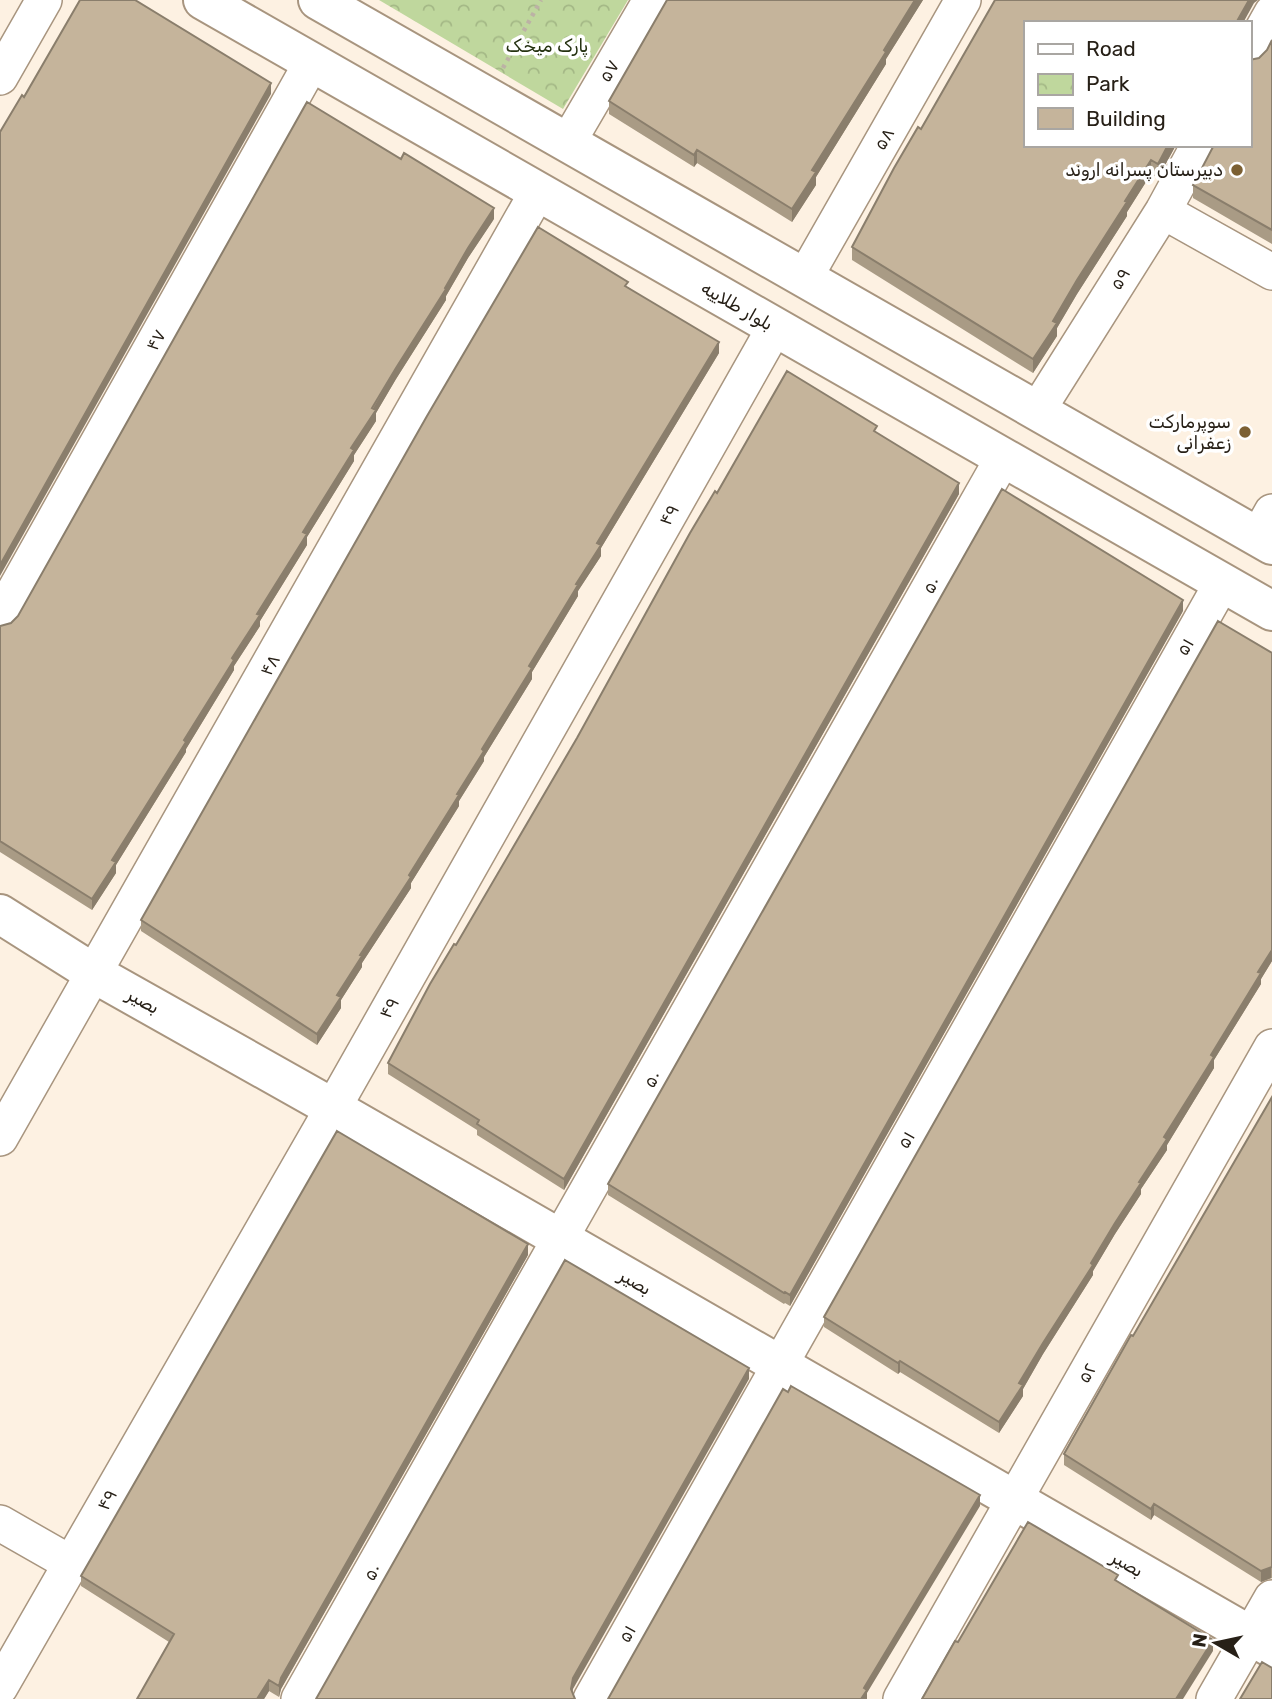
<svg xmlns="http://www.w3.org/2000/svg" width="1272" height="1699" viewBox="0 0 1272 1699" font-family="Rubik,Cairo,sans-serif">
  <defs>
    <pattern id="park-crowns" width="20" height="18" patternUnits="userSpaceOnUse" patternTransform="scale(1.75)"><rect width="20" height="18" fill="#bfd79d"/><path d="M2 6a3 3 0 1 1 6 0M12 15a3 3 0 1 1 6 0" fill="none" stroke="#a4b886"/></pattern>
  </defs>
  <rect width="100%" height="100%" fill="#fdf1e2"/>
  <!-- park -->
  <path fill="url(#park-crowns)" d="M379,0h249l-65,109z"/>
  <g fill="none" stroke-linecap="round" stroke-linejoin="round">
    <defs>
      <path id="minor" d="M1249,54l23,-41
        M0,77l44,-77
        M568,142l83,-142
        M1163,211l109,61
        M805,277l158,-277
        M1037,411l126,-200 36,-66
        M1258,537l14,-25
        M0,617l312,-555
        M0,1138l538,-947
        M0,1523l70,40
        M0,1687l333,-579 442,-781
        M299,1699l704,-1241
        M591,1699l631,-1116
        M901,1699l371,-652
        M1214,1699l58,-101"/>
      <path id="tertiary" d="M0,914l95,60 238,134 939,540"/>
      <path id="secondary" d="M203,0l1069,611
        M318,0l954,545"/>
    </defs>
    <!-- minor casing -->
    <use href="#minor" stroke="#a8957f" stroke-width="38"/>
    <!-- tertiary casing -->
    <use href="#tertiary" stroke="#a8957f" stroke-width="42"/>
    <!-- secondary casing -->
    <use href="#secondary" stroke="#a8957f" stroke-width="42"/>
    <!-- path -->
    <path stroke="#bcb2a5" stroke-width="4.5" stroke-dasharray="3.5 5" stroke-linecap="butt" d="M503,68l38,-68"/>
    <!-- minor -->
    <use href="#minor" stroke="#fff" stroke-width="35"/>
    <!-- tertiary -->
    <use href="#tertiary" stroke="#fff" stroke-width="38"/>
    <!-- secondary -->
    <use href="#secondary" stroke="#fff" stroke-width="38"/>
  </g>
  <!-- wall -->
  <path fill="#a99b85" d="M667,0h256l-37,59v5l-70,113v8l-24,37 -95,-59 -3,4 -85,-53v-13z
    M1254,3l-229,142h151l-18,33 -7,-4 -24,38v4l-50,78 -20,34v8l-24,37 -181,-113v-13l69,-118z
    M1272,40v204l-79,-46v-13l21,-40 45,-87 8,-8z
    M494,219l-26,39 -22,38v4l-50,79 -20,34v8l-22,34v6l-47,76v8l-47,76v5l-26,40v4l-48,79v3l-70,113v8l-24,37 -92,-58v-226l11,-3z
    M628,287l91,66 -118,195v8l-23,35v5l-46,76v7l-48,78v4l-25,40v5l-48,77v5l-49,75v4l-21,33v8l-24,37 -176,-114v-11z
    M877,434l82,60 -395,696 -87,-55v-5l-89,-56v-11l189,-325 140,-245z
    M1183,611l-393,695 -5,-3 -1,1 -176,-109v-11z
    M1272,653v308l-11,18v5l-47,76v8l-47,77v5l-26,39v5l-26,40 -22,37v4l-50,79 -20,35v7l-24,37 -99,-61 -2,2 -74,-47v-10z
    M1272,1097v481l-11,4 -107,-67 -3,5 -87,-55v-11l189,-324z
    M528,1255l-247,434 -2,8 -10,-6 -5,8h-127l32,-57 -88,-56v-10z"/>
  <!-- shaded-wall -->
  <path fill="#8a7e6c" d="M915,0h8l-37,59v5l-70,113v8l-24,37v-13l20,-39z
    M1249,0h9l-4,3 -11,20h-7z
    M271,83v11l-271,482v-11z
    M1168,145h8l-18,33v-14z
    M697,150v13l-3,4v-12z
    M1151,160v14l-24,38v4l-50,78 -20,34v8l-24,37v-14l20,-38 24,-41z
    M494,208v11l-26,39 -22,38v4l-50,79 -20,34v8l-22,34v6l-47,76v8l-47,76v5l-26,40v4l-48,79v3l-70,113v8l-24,37v-11l20,-39 72,-120 48,-82 164,-290 72,-120z
    M719,342v11l-118,195v8l-23,35v5l-46,76v7l-48,78v4l-25,40v5l-48,77v5l-49,75v4l-21,33v8l-24,37v-11l20,-39 120,-201 119,-210 21,-41z
    M959,483v11l-395,696v-11z
    M1183,600v11l-393,695v-11z
    M1272,950v11l-11,18v5l-47,76v8l-47,77v5l-26,39v5l-26,40 -22,37v4l-50,79 -20,35v7l-24,37v-11l20,-39 120,-201 119,-210z
    M528,1244v11l-247,434 -2,8v-11l2,-8z
    M900,1361v11l-2,2v-11z
    M749,1368v11l-176,310 -2,10v-10l2,-11z
    M980,1495v11l-113,187v6h-6l3,-11z
    M1154,1504v11l-3,5v-11z
    M1271,1567v11l-10,4v-11z
    M1213,1640v11l-30,48h-7z
    M269,1680v11l-5,8h-7z"/>
  <!-- building -->
  <path fill="#c5b49b" stroke="#8a7e6c" stroke-width="2" d="M80,0h55l136,83 -271,482v-433l22,-37 2,2z
    M667,0h248l-31,50 2,2 -74,118 4,2 -24,37 -95,-59 -3,5 -85,-54z
    M995,0h254l-13,23h-211v122h143l-10,19 -7,-4 -26,41 2,1 -50,78 -24,41 4,2 -24,36 -181,-112 42,-79 24,-41 3,2z
    M1272,40v190l-79,-45 21,-40h35v-85l10,-2 8,-8z
    M307,102l94,57 3,-6 90,55 -26,40 -23,40 1,1 -50,79 -24,40 4,2 -25,38 3,2 -51,82 4,2 -50,80 3,1 -28,43 2,2 -50,80 2,2 -74,118 4,2 -24,37 -92,-58v-215l11,-3 7,-7z
    M538,227l90,55 -3,4 94,56 -122,201 4,2 -25,39 2,1 -49,81 3,2 -50,81 2,2 -27,43 2,1 -50,80 2,2 -51,78 2,1 -25,39 4,2 -24,37 -176,-114 286,-504z
    M787,371l90,55 -3,5 85,52 -395,696 -87,-55 2,-4 -91,-57 42,-79 24,-40 2,1 121,-207 113,-205 25,-42 2,2z
    M1002,489l181,111 -393,695 -5,-3 -1,1 -176,-109z
    M1218,621l54,32v297l-14,22 3,1 -50,82 3,2 -50,80 3,2 -28,43 2,1 -26,40 -24,40 2,2 -50,78 -24,40 4,2 -24,37 -99,-61 -2,2 -74,-46z
    M1272,1097v470l-11,4 -107,-67 -3,5 -87,-55 67,-119 2,1z
    M337,1131l191,113 -247,434 -2,8 -10,-6 -12,19h-120l37,-65 -93,-58z
    M565,1260l184,108 -176,310 -2,11 4,10h-259z
    M791,1386l189,109 -116,193 3,2 -6,9h-253l175,-310 5,3z
    M1028,1522l90,53 -3,5 98,60 -37,59h-254l33,-58 3,1z
    M1262,1662l10,6v31h-32z"/>
  <!-- markers -->
  <g fill="#7c6033" stroke="#fff" stroke-width="2.5">
    <circle cx="1237" cy="170" r="7"/>
    <circle cx="1245" cy="432" r="7"/>
  </g>
  <g text-anchor="middle" stroke-width="7" stroke-linejoin="round" paint-order="stroke">
    <!-- park labels -->
    <g font-size="18" fill="#253211" stroke="#fff">
      <text x="547" y="52">پارک میخک</text>
    </g>
    <!-- street labels -->
    <g font-size="18" fill="#272017" stroke="#fff">
      <text transform="translate(609 71) rotate(-60)" y="6">۵۷</text>
      <text transform="translate(884 139) rotate(-60)" y="6">۵۸</text>
      <text transform="translate(1120 279) rotate(-58)" y="6">۵۹</text>
      <text transform="translate(737 306) rotate(30)" y="6">بلوار طلاییه</text>
      <text transform="translate(156 340) rotate(-61)" y="6">۴۷</text>
      <text transform="translate(669 515) rotate(-60)" y="6">۴۹</text>
      <text transform="translate(931 585) rotate(-60)" y="6">۵۰</text>
      <text transform="translate(1185 647) rotate(-60)" y="6">۵۱</text>
      <text transform="translate(270 665) rotate(-61)" y="6">۴۸</text>
      <text transform="translate(143 1001) rotate(29)" y="6">بصیر</text>
      <text transform="translate(389 1008) rotate(-60)" y="6">۴۹</text>
      <text transform="translate(652 1079) rotate(-60)" y="6">۵۰</text>
      <text transform="translate(906 1140) rotate(-60)" y="6">۵۱</text>
      <text transform="translate(635 1282) rotate(30)" y="6">بصیر</text>
      <text transform="translate(1087 1373) rotate(-60)" y="6">۵۲</text>
      <text transform="translate(107 1500) rotate(-60)" y="6">۴۹</text>
      <text transform="translate(1127 1564) rotate(30)" y="6">بصیر</text>
      <text transform="translate(372 1572) rotate(-60)" y="6">۵۰</text>
      <text transform="translate(627 1634) rotate(-61)" y="6">۵۱</text>
    </g>
    <!-- poi labels -->
    <g font-size="18" fill="#272017" stroke="#fff" text-anchor="end">
      <text x="1223" y="176">دبیرستان پسرانه اروند</text>
      <text x="1231" y="428">سوپرمارکت<tspan x="1231" dy="21">زعفرانی</tspan></text>
    </g>
  </g>
  <!-- legend -->
  <rect x="1024" y="21" width="228" height="126" fill="#ffffff" stroke="#a9a6a2" stroke-width="2"/>
  <rect x="1038" y="44" width="35" height="10" fill="#ffffff" stroke="#a9a6a2" stroke-width="2"/>
  <text x="1086" y="56" font-size="21" fill="#272017">Road</text>
  <rect x="1038" y="74" width="35" height="21" fill="url(#park-crowns)" stroke="#a9a6a2" stroke-width="2"/>
  <text x="1086" y="91" font-size="21" fill="#272017">Park</text>
  <rect x="1038" y="108" width="35" height="21" fill="#c5b49b" stroke="#a9a6a2" stroke-width="2"/>
  <text x="1086" y="126" font-size="21" fill="#272017">Building</text>
  <!-- north arrow -->
  <g transform="translate(1216 1643) rotate(279)" stroke="#ffffff" stroke-width="5" paint-order="stroke">
  <path d="M0-5L12 26L0 18L-12 26Z" fill="#272017"/>
  <text y="-10" font-size="19" font-weight="bold" text-anchor="middle" fill="#272017">N</text>
  </g>
</svg>
